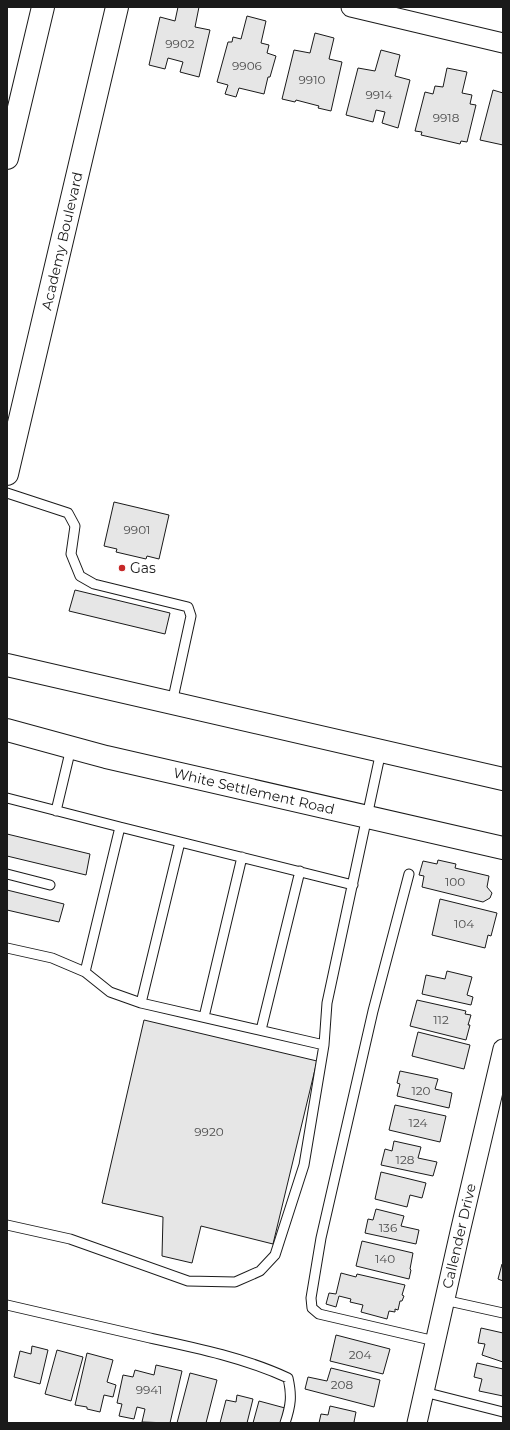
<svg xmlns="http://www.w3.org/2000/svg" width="510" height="1430" viewBox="0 0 510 1430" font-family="Montserrat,sans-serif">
  <rect width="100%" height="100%" fill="#fff"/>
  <!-- building -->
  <path fill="#e6e6e6" stroke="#1a1a1a" d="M178,7h21l-4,20 15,3 -11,47 -19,-5 3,-10 -15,-4 -3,11 -16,-4 11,-48 15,4z
    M247,16l19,5 -5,22 8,2 -2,8 9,3 -6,21h-2l-4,17 -25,-6 -3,9 -11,-3 3,-9 -11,-3 11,-40h4l1,-5 8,2z
    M315,33l19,5 -5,21 13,3 -11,49 -13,-3 1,-2 -23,-6 -1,2 -13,-3 12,-49 16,3z
    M381,50l19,5 -5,21 15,4 -12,48 -16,-5 3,-11 -9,-2 -3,12 -27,-7 12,-47 17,3z
    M447,68l20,4 -5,21 10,2 -2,9 6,1 -9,37 -6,-1 -1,3 -39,-9 1,-3 -7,-1 10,-39 8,2 2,-8 8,1z
    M493,90l10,3v52l-23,-5z
    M114,502l55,13 -10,44 -12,-3 -1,3 -30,-7 1,-3 -13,-3z
    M75,590l95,23 -5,21 -96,-23z
    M7,834l83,20 -4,21 -79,-19z
    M438,860l18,4 -1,4 34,8 -2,11 5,6 -2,5 -7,4 -61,-15 2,-11 -5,-1 4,-14 14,3z
    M7,890l57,14 -5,18 -52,-12z
    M440,899l57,14 -6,23 -3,-1 -3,13 -53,-13z
    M447,971l25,6 -5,18 6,2 -2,8 -49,-11 4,-19 19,4z
    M417,1000l49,11 -1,3 6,1 -3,10h2l-4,15 -56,-14z
    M144,1020l173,41 -44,183 -72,-18 -9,37 -30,-7 1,-39 -61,-14z
    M418,1032l52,13 -6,24 -52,-13z
    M400,1071l38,8 -3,10 17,4 -3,15 -52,-12 3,-12 -3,-1z
    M395,1105l51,11 -6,26 -51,-12z
    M394,1141l27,6 -3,11 19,4 -4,14 -52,-11 4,-16 7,2z
    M381,1172l45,11 -4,15 -12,-3 -3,12 -32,-8z
    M376,1209l28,7 -3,10 18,4 -3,14 -51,-11 3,-14 5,1z
    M362,1241l51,12 -3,16 1,1 -2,9 -53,-13z
    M502,1264l1,1v16l-5,-2z
    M341,1273l15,4 1,-3 48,11 -3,10 2,1 -2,5h-2l-2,9 -3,-1v3l-6,-1 -2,8 -26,-7 2,-7 -13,-3 1,-3 -12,-3 -3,11 -10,-3 3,-11 7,1z
    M481,1328l22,5v29l-21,-7 3,-11 -7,-1z
    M336,1335l54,14 -7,25 -53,-13z
    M32,1346l16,4 -8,34 -26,-7 6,-26 11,3z
    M57,1350l26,7 -12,44 -26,-7z
    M87,1353l26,7 -6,22 9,3 -3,12 -9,-2 -4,17 -13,-3v-2l-12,-2z
    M477,1363l26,6v27l-24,-5 3,-12 -8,-2z
    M156,1365l26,6 -12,52 -28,-1 3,-13 -8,-2 -3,12 -15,-3 3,-12 -5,-1 6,-28 10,2 2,-7 19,5z
    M331,1368l49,12 -6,27 -69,-18 3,-12 19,4z
    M190,1373l27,7 -11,43h-29z
    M237,1395l16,4 -6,24h-27l6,-23 10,2z
    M259,1401l26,7 -3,15h-29z
    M330,1406l26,6 -2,10 2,1h-37l2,-9 7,1z"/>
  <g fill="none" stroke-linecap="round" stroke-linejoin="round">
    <defs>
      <path id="service" d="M7,493l61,20 7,13 -4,28 9,22 14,8 94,23 3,9 -19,87
        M7,798l113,29 -35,145
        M56,811l15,-63
        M120,827l233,58
        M7,874l43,11
        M409,874l-36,137 -52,227 -10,60 1,10 7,6 116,27
        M7,948l45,10 33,14 25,20 31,11 183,42
        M141,1003l39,-161
        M204,1017l38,-160
        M261,1030l39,-159
        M7,1225l63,14 118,42 47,1 25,-11 15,-16 29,-90 20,-120 3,-42 54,-252
        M444,1300l59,13
        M7,1305c48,11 95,22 143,33 47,10 95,20 138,40 4,18 3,27 -3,45
        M424,1392l79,20"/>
      <path id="minor" d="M351,7l152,36
        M417,1423l43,-191 43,-183"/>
      <path id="secondary" d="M7,158l36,-151
        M7,474l110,-467"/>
      <path id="primary" d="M7,665l496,114
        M7,730l99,27 397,91"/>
    </defs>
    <!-- service casing -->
    <use href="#service" stroke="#1a1a1a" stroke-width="11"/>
    <!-- minor casing -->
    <use href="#minor" stroke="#1a1a1a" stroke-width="21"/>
    <!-- secondary casing -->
    <use href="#secondary" stroke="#1a1a1a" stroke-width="24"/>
    <!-- primary casing -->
    <use href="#primary" stroke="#1a1a1a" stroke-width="24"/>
    <!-- service -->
    <use href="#service" stroke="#fff" stroke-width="9"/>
    <!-- minor -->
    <use href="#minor" stroke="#fff" stroke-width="19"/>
    <!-- secondary -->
    <use href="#secondary" stroke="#fff" stroke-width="22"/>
    <!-- primary -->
    <use href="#primary" stroke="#fff" stroke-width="22"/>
  </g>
  <!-- markers -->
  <circle fill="#c62828" stroke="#fff" stroke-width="1.5" cx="122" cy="568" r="4"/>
  <g text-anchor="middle" stroke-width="3" stroke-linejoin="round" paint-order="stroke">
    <!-- number labels -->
    <g font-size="12" fill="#4d4d4d">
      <text x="180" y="48">9902</text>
      <text x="247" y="70">9906</text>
      <text x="312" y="84">9910</text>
      <text x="379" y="99">9914</text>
      <text x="446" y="122">9918</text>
      <text x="137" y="534">9901</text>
      <text x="455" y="886">100</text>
      <text x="464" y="928">104</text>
      <text x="441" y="1024">112</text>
      <text x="421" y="1095">120</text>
      <text x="418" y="1127">124</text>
      <text x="209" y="1136">9920</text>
      <text x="405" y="1164">128</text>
      <text x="388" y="1232">136</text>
      <text x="385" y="1263">140</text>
      <text x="360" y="1359">204</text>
      <text x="342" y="1389">208</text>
      <text x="149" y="1394">9941</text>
    </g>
    <!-- street labels -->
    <g font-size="14" fill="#1a1a1a" stroke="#fff">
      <text transform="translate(62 241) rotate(-77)" y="5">Academy Boulevard</text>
      <text transform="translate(254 791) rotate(13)" y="5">White Settlement Road</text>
      <text transform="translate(459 1236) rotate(-77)" y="5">Callender Drive</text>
    </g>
    <!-- poi labels -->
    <g font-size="14" fill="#1a1a1a" stroke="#fff" text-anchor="start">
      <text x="130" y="573">Gas</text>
    </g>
  </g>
  <!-- border -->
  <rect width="510" height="1430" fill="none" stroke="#1a1a1a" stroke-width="16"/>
</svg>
